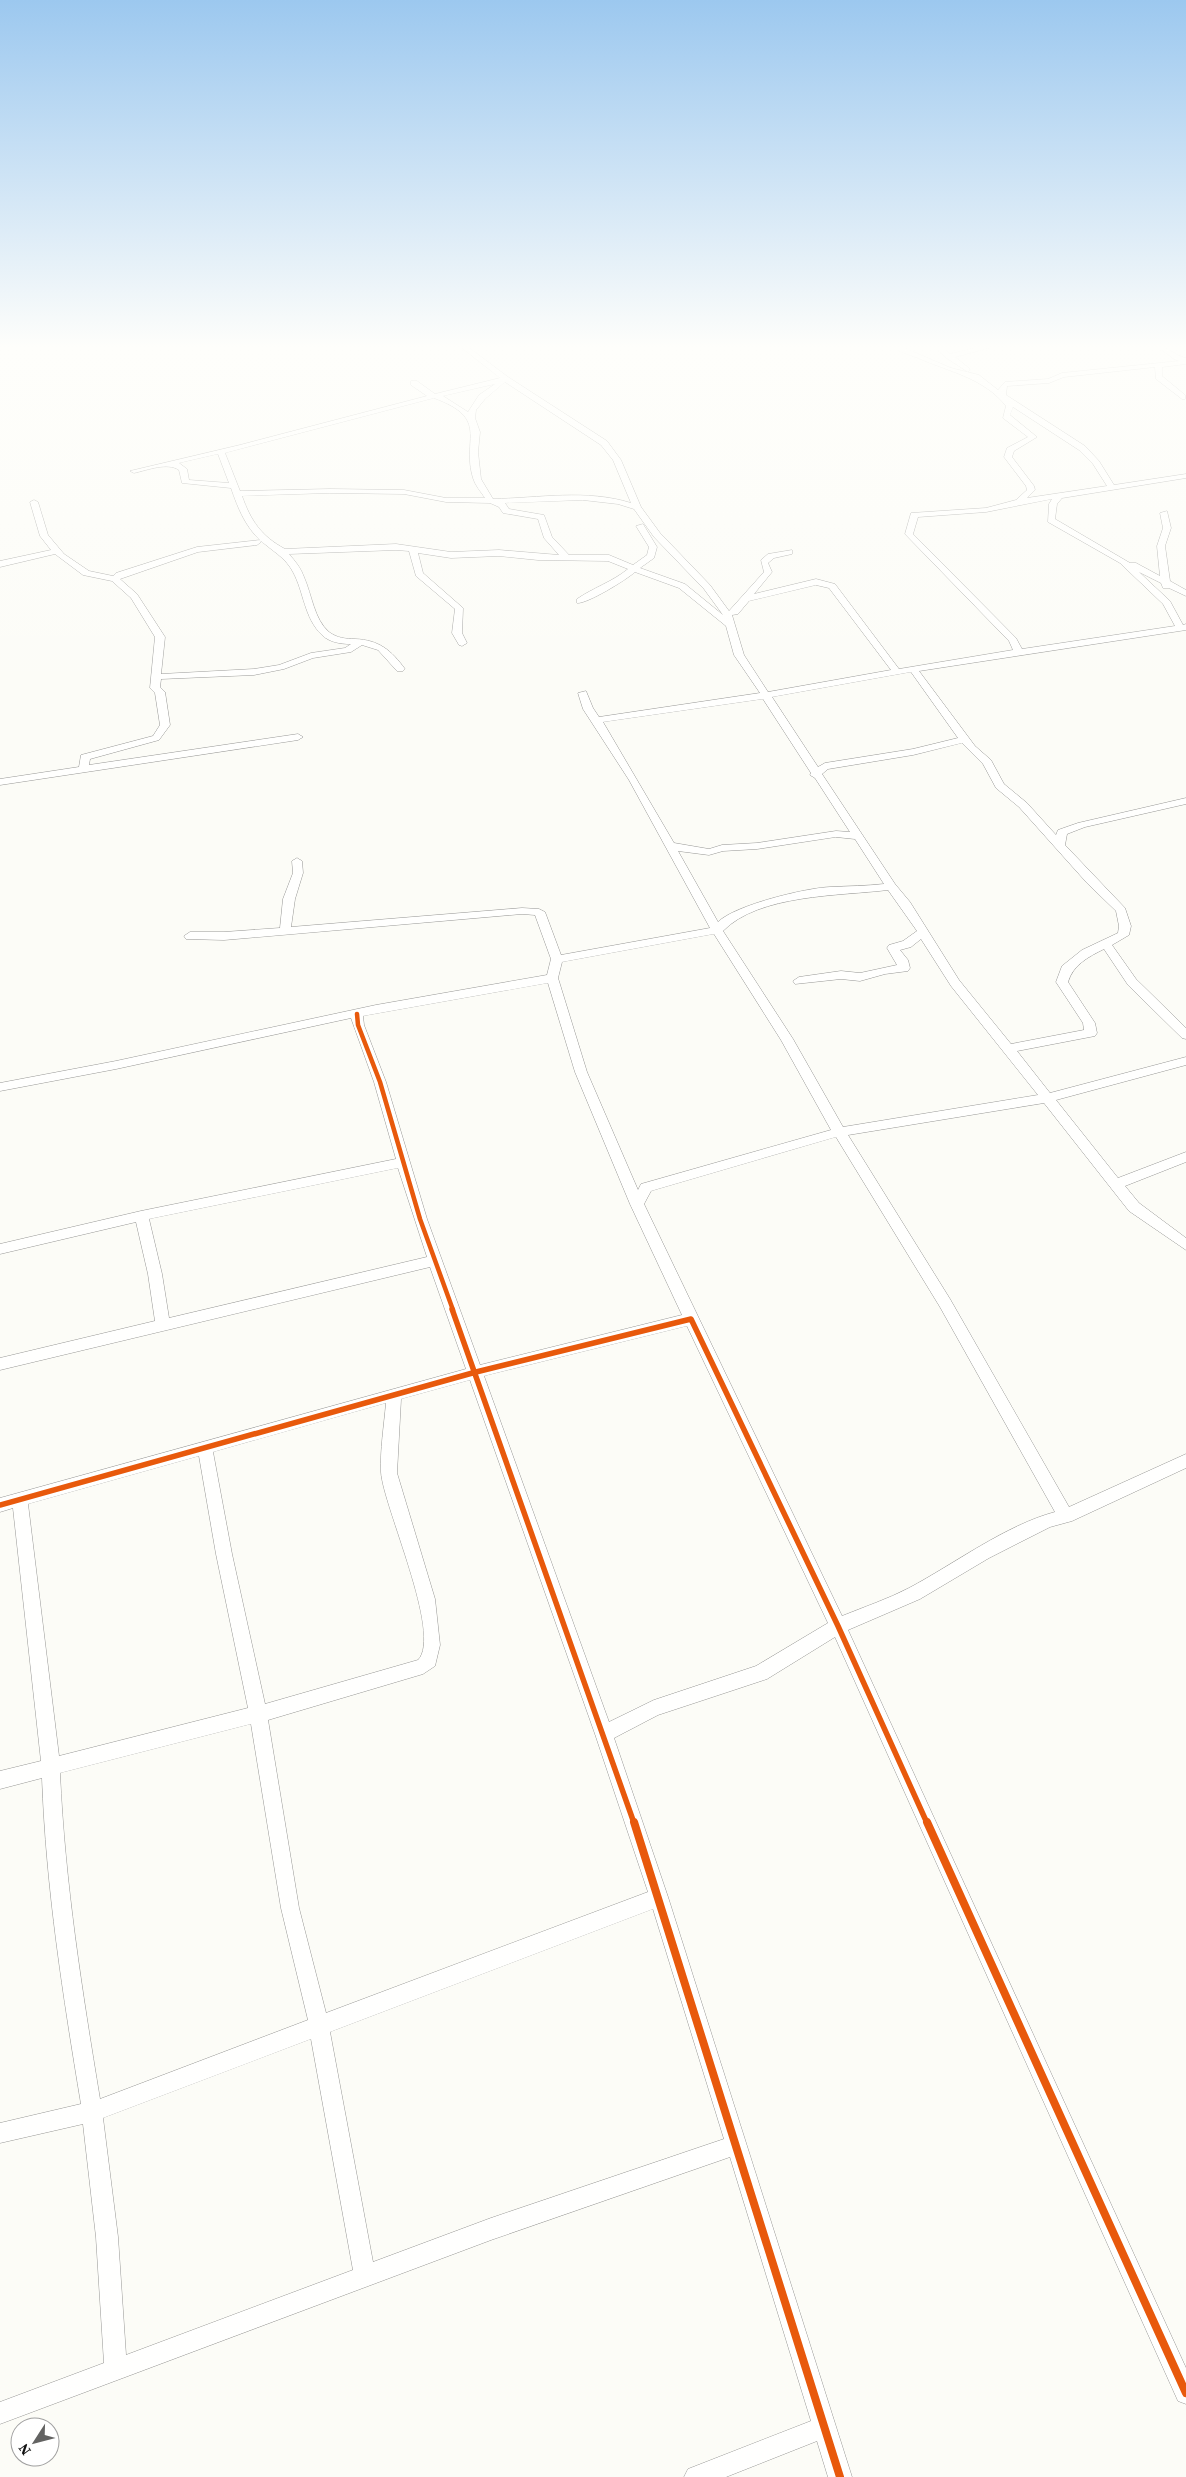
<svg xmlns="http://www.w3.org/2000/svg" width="1186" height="2477" viewBox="0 0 1186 2477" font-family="'Source Serif 4',serif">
  <rect width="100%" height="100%" fill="#fcfcf7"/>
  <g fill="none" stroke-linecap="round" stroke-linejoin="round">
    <defs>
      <path id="minor" d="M461,347h7l40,30 99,64 14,19 20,47 19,26 50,52 19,26 35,-39 -3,-12 7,-6 24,-4v4l-18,4 -6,5 4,9 -18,22 62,-15 19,5 64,85 114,-19 -4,-9 -104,-107 6,-21 75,-5 30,-8 11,-10 -1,-4 -22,-29 3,-9 21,-11 -25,-19 3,-12c-22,-28 -56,-34 -88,-48 -8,-3 -19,-6 -24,-11h8l49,21 28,7 19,15 7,-8 43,-3 14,-6 117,-12 -5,-2 -16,-12c11,0 17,9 28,11v6l-24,3v9l23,19v4h-3l-26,-20 -1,-12 -91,10 -15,6 -42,3 -1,9 79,51 14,15 15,24 72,-11v4l-124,20 -5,6 -2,15 75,44h6l24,13 -3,-30 6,-18 -3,-15 7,-2 4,17 -6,18 5,35 16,9v6l-17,-8h-6l-2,-5 -22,-11 31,29 13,24 3,-1v6l-267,41 56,75 16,14 13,24 23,19 29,32 2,-5 20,-7 108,-25v6l-101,23 -18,7 -2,11 60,63 6,18 -2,9 -17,10 24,34 50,49v11l-4,-1 -54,-53 -24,-36c-16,8 -31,16 -36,33l27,41 2,10 -2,3 -78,15 33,42 136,-36v8l-130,35 62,78 68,-26v10l-61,24 14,17 47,35v12l-57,-39 -85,-108 -196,32 102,164 119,208 117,-53v14l-114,53 -22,6 -61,31 -69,41 -72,31 338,738v36l-8,-3 -343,-764 -68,42 -109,36 -44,23 54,159 184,580h-24l-11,-36 -91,36h-42l4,-8 123,-48 -81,-264 -239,83 -491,184v-22l104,-39 -8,-126 -13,-113 -83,19v-20l81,-19c-18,-108 -35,-216 -39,-326l-42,11v-18l41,-10 -28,-253 -13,4v-14l466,-129 -36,-102 -430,103v-12l155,-37 -7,-47 -12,-52 -136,32v-10l141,-33 255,-52 -22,-77 -23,-64 -235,51 -116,22v-8l116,-22 260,-56 171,-30 4,-16 -16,-44 -13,-1 -298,26 -38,-1 -2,-3 6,-4h34l56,-4 3,-29 10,-26 -1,-12 5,-3 5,3 1,12 -8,26 -4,28 231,-19 17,1 6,3 16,43 149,-27 -81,-148 -46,-71 -5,-16 8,-2 7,17 6,9 161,-24 -26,-38 -8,-29 -47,-38 -44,-16c-9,8 -48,32 -58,31v-4c16,-11 35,-17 51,-30l-20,-8 -70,-1 -39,-4 -48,2 -33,-5 5,20 40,35 -1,25 5,10 -5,3 -3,-1 -7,-12 3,-24 -39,-33 -7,-25 -13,-1 -107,4c6,7 12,14 15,23 8,18 10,42 25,55 8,6 17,7 26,7 24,1 36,11 50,30l-2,2h-6l-19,-21 -16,-5 -11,7 -38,6 -29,11 -30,6 -93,4 -1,8 5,5 5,33 -11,15 -69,19 -1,6 209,-31 5,3 -5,3 -298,45v-6l79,-12 2,-12 72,-19 7,-11 -5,-32 -5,-5 5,-51 -24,-39 -19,-17 -29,-6 -28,-21 -55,13v-6l51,-11 -11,-14 -10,-34 4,-2 4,2 10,33 16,19 25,17 24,5 3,-3 81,-26 63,-7 1,2 -4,3 -59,7 -78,27 17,15 28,43 -4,37 93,-5 25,-4 32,-12 34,-5 6,-4c-11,0 -22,-2 -29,-9 -18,-17 -18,-43 -29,-63 -7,-13 -16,-18 -27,-27 -20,-15 -28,-37 -35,-57l-49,-5 -3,-13c-12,-8 -31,0 -45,3l-4,-2 110,-26 187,-49 -16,-11v-4h6l18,13 65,-16zM505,382l96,63 12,15 18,43c-44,-14 -92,-5 -138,-4l-12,-20 -3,-27 2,-20 -5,-14 1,-8 9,-11zM495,384l-16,11 -11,17 -25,-16zM434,398c57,21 27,41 39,80 2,7 8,14 12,20h-39l-42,-8 -74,-1 -90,2 -15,-38zM1013,407l66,43 14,14 14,22 -80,12 8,-8 -1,-4 -22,-29 2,-6 23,-14 -27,-22zM218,454l11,29 -40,-3 -2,-11 -8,-6zM330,493l74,1 42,8 44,1 9,4 4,6 35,6 6,19 15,17 -60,-5 -48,2 -55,-8 -111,5c-24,-13 -34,-28 -43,-53zM1052,499l-3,5 -1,18 72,41 43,41 12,22 -153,23 -6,-11 -103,-104 5,-17 68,-5zM583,500l35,4 16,5 20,28 50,52 19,26 -38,-31 -45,-16 14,-10 3,-11 -14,-23 -7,2 13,21 -2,8 -14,10 -24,-10h-40l-17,-18 -8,-22 -35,-6 -4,-6zM816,585l13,3 62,82 -123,22 -24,-37 -12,-40 6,-1 11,-13zM911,672l47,66 -45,11 -88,14 -7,4 -46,-70zM763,699l48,74 -1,2 5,3 35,54 -14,-1 -79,12 -35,2 -13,4 -35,-6 -71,-121zM962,743l21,21 13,24 23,19 68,76 29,28 3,15 -1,7 -36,17 -20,16 -6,16 27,41 1,7 -73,14 -52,-64 -49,-78 -15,-18 -73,-110 6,-5 85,-14zM836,837l19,2 29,45c-18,2 -35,2 -54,3 -24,1 -95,18 -112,35l-40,-71 31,4 14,-4 34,-2zM888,890l29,41 -14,10 -14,4 -2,3 10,17 -37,8 -19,-2 -42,6 -6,4 2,3 46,-5 19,2 25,-7 23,-3 2,-3 -2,-8 -8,-10 11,-3 10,-8 30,47 87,109 -195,32 -50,-88 -70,-108c36,-37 117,-35 165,-41zM714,934l67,106 50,90 -190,54 -3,6 -51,-118 -29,-94 4,-16zM548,983l27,89 55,132 52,111 -202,50 -53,-146 -41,-137 -22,-57 -1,-9zM836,1137l104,170 115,205c-49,13 -101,52 -146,76 -21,11 -45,19 -67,28l-198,-412 7,-13zM398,1168l29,89 -258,61 -7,-44 -13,-55zM687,1326l141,297 -72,43 -102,34 -45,22 -125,-346zM470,1380l125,354 53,158 -322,121 -27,-105 -31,-188 155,-46 12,-8 5,-21 -5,-46 -38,-126 4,-74zM386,1403c-2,23 -6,47 -5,69 2,34 62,163 37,188l-153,44 -33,-150 -19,-102zM199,1456l17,98 32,154 -189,48 -31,-252zM251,1724l30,184 27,112 -208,79c-18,-109 -35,-215 -40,-326zM653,1909l71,230 -233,79 -118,44 -43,-230zM311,2039l42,231 -227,85 -8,-118 -15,-119z
        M934,347h7l9,7 29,-7h13l-37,10 15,12 -2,3 -20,-13z"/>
    </defs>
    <!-- minor casing -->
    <use href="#minor" stroke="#979795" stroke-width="1"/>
    <!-- minor -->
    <use href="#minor" fill="#fffffe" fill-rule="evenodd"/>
    <defs>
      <path id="cycleway-far2" d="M357,1014l1,11 22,57 40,137 33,91"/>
      <path id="cycleway-far1" d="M452,1309l182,514
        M0,1505l476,-133 215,-53 147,307 89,197"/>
      <path id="cycleway" d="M634,1822l206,655
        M927,1822l259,571"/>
    </defs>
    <!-- cycleway-far2 casing -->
    <use href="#cycleway-far2" stroke="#fff" stroke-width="8"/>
    <!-- cycleway-far1 casing -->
    <use href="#cycleway-far1" stroke="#fff" stroke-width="9"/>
    <!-- cycleway casing -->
    <use href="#cycleway" stroke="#fff" stroke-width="11"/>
    <!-- cycleway-far2 -->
    <use href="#cycleway-far2" stroke="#e8590c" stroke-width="4.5"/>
    <!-- cycleway-far1 -->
    <use href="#cycleway-far1" stroke="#e8590c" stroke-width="5.5"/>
    <!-- cycleway -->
    <use href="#cycleway" stroke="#e8590c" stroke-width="8"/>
  </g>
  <!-- sky -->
  <linearGradient id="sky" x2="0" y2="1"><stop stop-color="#9cc8ef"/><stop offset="0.5" stop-color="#fefefb"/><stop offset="1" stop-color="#fefefb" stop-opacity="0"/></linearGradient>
  <rect width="1186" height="694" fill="url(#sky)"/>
  <!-- north arrow -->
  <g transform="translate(35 2442) rotate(234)"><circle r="24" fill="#ffffff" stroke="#a0a0a0"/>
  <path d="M0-4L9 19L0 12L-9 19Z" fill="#636362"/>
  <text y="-8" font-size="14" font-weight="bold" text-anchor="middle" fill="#111111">N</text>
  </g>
</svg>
